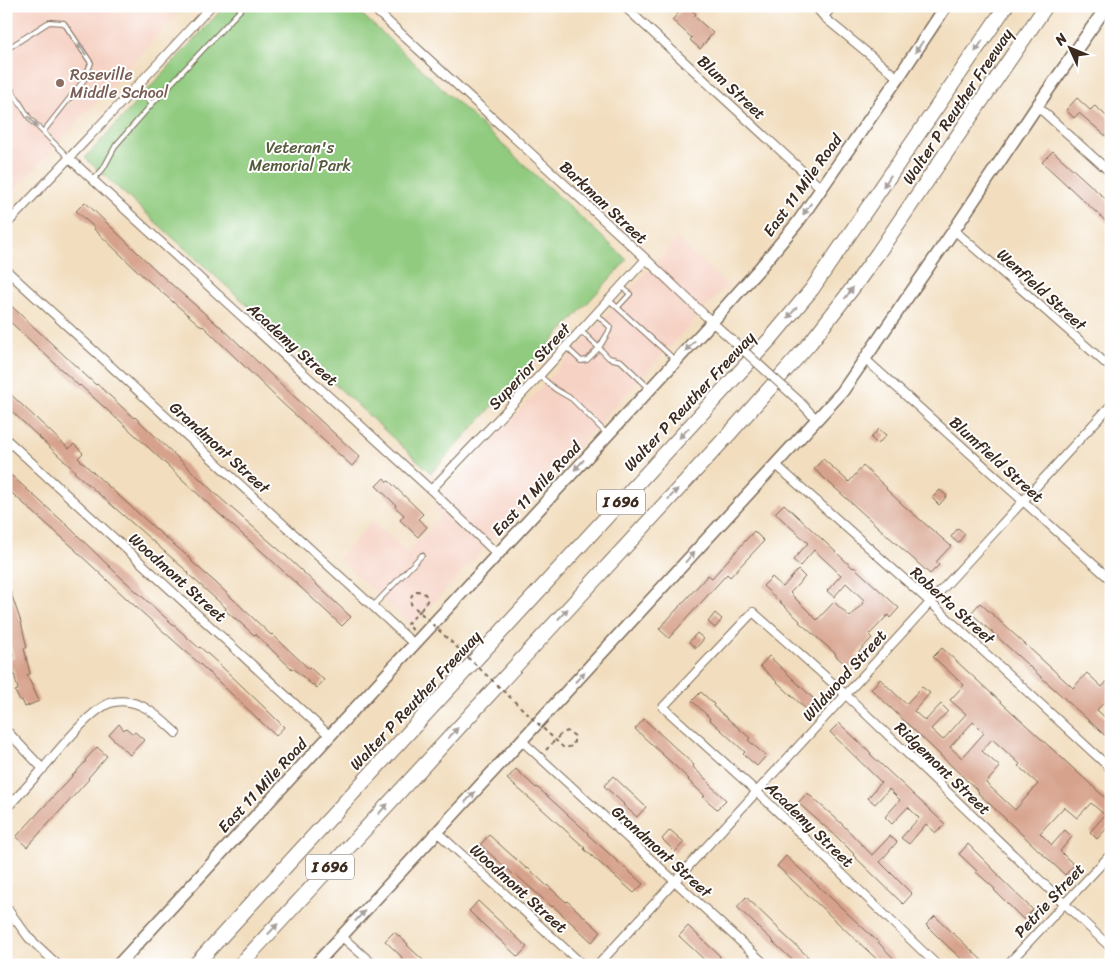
<svg xmlns="http://www.w3.org/2000/svg" width="1117" height="971" viewBox="0 0 1117 971" font-family="Sriracha,sans-serif">
  <rect width="100%" height="100%" fill="#fff"/>
  <filter id="ink" filterUnits="userSpaceOnUse"><feTurbulence type="fractalNoise" baseFrequency=".02" numOctaves="2"/><feDisplacementMap in="SourceGraphic" scale="10" xChannelSelector="R" yChannelSelector="G"/><feConvolveMatrix kernelMatrix="1 2 1 2 8 2 1 2 1" color-interpolation-filters="sRGB"/></filter>
  <filter id="wash" filterUnits="userSpaceOnUse"><feTurbulence type="fractalNoise" baseFrequency=".0096" numOctaves="4" result="noise"/><feDisplacementMap in="SourceGraphic" scale="20" xChannelSelector="R" yChannelSelector="G"/><feGaussianBlur stdDeviation="1.12" result="paint"/><feColorMatrix in="noise" values="0 0 0 0 0 0 0 0 0 0 0 0 0 0 0 0 0 1.4 0 .05"/><feComposite in="paint" operator="in"/></filter>
  <g filter="url(#wash)">
    <rect width="100%" height="100%" fill="#f2debf"/>
    <!-- built -->
    <path fill="#f6d2c4" d="M6,6h179l-179,194z
      M677,239l50,46 -315,341 -74,-67 34,-37 35,30 34,-36 -9,-10z"/>
    <!-- green -->
    <path fill="#90cb7f" stroke="#667a4e" d="M225,6h128l274,254 -196,213 -90,-83 -256,-232z"/>
    <g id="blocks">
      <!-- building -->
      <path fill="#d7a28c" fill-rule="evenodd" d="M685,6h2l9,8 -2,2 19,17 -13,16 -10,-9 2,-2 -20,-18z
        M1077,98l13,12 5,-4 16,14v13l-4,4 -28,-24 -5,5 -8,-8z
        M1053,151l58,53v22l-69,-64z
        M85,202l77,74 57,50h1l65,62 75,69 -8,9 -71,-64 -78,-76 -1,1 -58,-50 -50,-48 1,-1 -19,-17z
        M6,301l90,84 1,-1 37,34 1,-1 84,80 66,58 66,62 -9,9 -74,-69 -53,-47 -97,-91h-1l-37,-34 -1,1 -73,-68z
        M6,390l63,59 5,-5 9,9 -5,5 19,18 61,55 34,29 -1,1 24,21 56,53 1,-1 37,35 1,-1 14,12 -7,8 -4,-4 -1,1 -19,-17 -1,1 -37,-35 -1,1 -19,-17v1l-10,-9 1,-2 -38,-34 1,-1 -115,-101 1,-1 -69,-65z
        M879,429l7,6 -8,9 -7,-6z
        M823,459l26,23 14,-16 24,22 -1,1 17,16 48,41 -15,16 3,3 -9,9 -116,-105z
        M6,473l5,4 1,-1 57,51 46,45 84,76 1,-1 19,17 47,45 18,18 -8,9 -74,-70 -76,-68 -51,-48v-1l-69,-61z
        M384,478l3,4 2,-1 34,33 -5,5 9,8 -9,10 -18,-17 4,-5 -9,-8 1,-2 -20,-19z
        M940,490l7,6 -8,9 -7,-7z
        M784,504l69,64 1,-1 45,41 -9,10 -2,-3 -19,20 3,3 -17,18 3,2 -9,10 -14,-13 1,-1 -37,-32 1,-1 -37,-35 9,-9 11,10 15,-17 7,7 -15,16 27,27 17,-18 16,15 15,-16 -19,-18 -12,14 -7,-6 14,-16 -27,-25 -14,16 -7,-6 15,-17 -33,-30z
        M958,528l7,6 -7,9 -7,-6z
        M754,531l10,10 -34,36 -3,-3 -58,64 -10,-9 49,-54 4,3z
        M7,582l14,40 6,26h-3l6,26 -3,1 12,26 -14,6 -3,-7 -2,1 -5,-10 3,-1 -5,-21h-2l-2,-10 5,-1 -4,-15 -2,1 -2,-9v-2h3l-3,-9v-41z
        M980,603l93,85 14,-15 15,14 9,-10v18l-14,15 14,13v18l-140,-128z
        M715,613l7,6 -7,9 -7,-6z
        M697,633l7,6 -8,9 -7,-6z
        M942,648l169,155v21l-14,15 -7,-7 15,-17 -14,-12 -14,15 -13,-11 -24,26 12,12 13,-15 7,7 -12,14 14,14 -9,10 -87,-82 1,-1 -108,-103 9,-10 26,25 16,-17 8,6 -16,18 11,10 16,-17 7,7 -17,18 12,11 23,-26 -16,-14 14,-15 -31,-28zM973,722l11,11 -22,25 -12,-11zM992,739l28,25 -2,2 20,18 -23,26 -29,-27 14,-16 -18,-16z
        M769,656l47,45 -8,10 -48,-45z
        M701,692l13,12 -1,2 37,32 -2,2 18,16 -9,10 -14,-12 2,-2 -36,-33 1,-1 -18,-17z
        M644,719l50,46 -1,2 17,16 -1,1 17,16 -9,9 -14,-12 2,-1 -17,-16 1,-1 -54,-50z
        M839,723l32,30 -1,1 75,70 -9,9 -10,-9 -17,20 -8,-6 18,-20 -11,-11 -16,17 -7,-7 15,-17 -11,-11 -14,15 -7,-6 13,-16 -51,-50z
        M119,724l5,6 2,-2 7,6 2,-2 9,8 -14,15 -21,-20z
        M97,747l10,9 -19,22 1,1 -16,18 -46,50 -11,-10 70,-76 -1,-1z
        M516,769l20,19 1,-1 19,17 32,29 -1,1 56,50 -9,9 -50,-44 1,-1 -43,-39 -35,-30z
        M613,776l33,31 -9,10 -14,-12 1,-1 -20,-18z
        M807,793l33,29 32,33 18,-19 7,6 -17,20 32,32 -9,10 -50,-49 1,-1 -17,-17 -39,-34z
        M670,830l14,12 -9,10 -13,-13z
        M489,835l38,34 1,-1 19,18v-1l19,17 1,-1 34,31 -9,10 -39,-36 -1,1 -38,-34 -1,1 -33,-29z
        M968,844l31,31 -1,1 35,34 -9,10 -30,-30 1,-1 -19,-17 1,-1 -18,-17z
        M786,856l89,83 25,26h-17l-106,-99z
        M746,897l32,31v1l39,36h-19l-25,-23h1l-37,-35z
        M478,901l49,46 -9,10 -49,-46z
        M935,916l18,17 34,32h-19l-29,-27 -13,-13z
        M688,926l32,30 -1,1 9,8h-18l-31,-29z
        M394,932l14,12 -1,1 17,16 -4,4h-11l-8,-7 1,-1 -17,-16z"/>
    </g>
  </g>
  <g filter="url(#ink)">
    <use href="#blocks" fill-opacity="0" stroke="#7b6956" stroke-width="1"/>
    <g fill="none" stroke-linecap="round" stroke-linejoin="round">
      <defs>
        <path id="service" d="M825,18l11,-12
          M6,51l1,-2 42,-27 15,1 27,40 -7,17 -41,52
          M6,81l24,38 39,39
          M136,88l16,16 92,-98
          M93,180l10,-11 13,-24 36,-41
          M609,300l65,59
          M618,307l12,-13 -9,-8
          M596,314l14,13 -1,4 -10,17 10,10 12,3 27,26
          M566,347l15,14 6,-1 12,-12 -18,-17
          M540,376l15,13 17,10 34,34
          M373,606l49,-51"/>
        <path id="minor" d="M371,6l275,253 66,63 19,17
          M624,6l197,182
          M815,6l10,12 73,60
          M1037,106l74,67
          M69,158l362,332 66,64
          M6,225c68,-73 138,-145 205,-219
          M954,230l157,138
          M6,270l408,374
          M865,359l246,221
          M799,401l18,19
          M6,439l324,297
          M775,464l155,138 181,167
          M431,490l109,-115 106,-116
          M6,730l37,39
          M522,741l244,224
          M6,809c13,-14 26,-28 39,-43 14,-16 49,-61 69,-64 26,-5 45,15 62,31
          M437,832l146,133
          M6,907l23,31 29,27
          M341,936l33,29
          M598,965l513,-560
          M937,965l-181,-174 -93,-84 90,-95 92,82 266,254
          M1007,965l104,-111"/>
        <path id="secondary" d="M118,965l594,-643 47,-53 39,-47 100,-144 48,-72
          M315,965l527,-573 112,-162 83,-124 70,-100"/>
        <path id="motorway" d="M195,965l576,-627 41,-49 194,-283
          M240,965l490,-532 80,-90 45,-58 23,-32 168,-247"/>
      </defs>
      <!-- service casing -->
      <use href="#service" stroke="#7b6956" stroke-width="6"/>
      <!-- minor casing -->
      <use href="#minor" stroke="#7b6956" stroke-width="10"/>
      <!-- secondary casing -->
      <use href="#secondary" stroke="#7b6956" stroke-width="14"/>
      <!-- motorway casing -->
      <use href="#motorway" stroke="#7b6956" stroke-width="16"/>
      <!-- path -->
      <path stroke="#7b6956" stroke-width="2" stroke-dasharray="4 4" stroke-linecap="butt" d="M411,630l1,-1 -5,-5 14,-14
        M546,750l14,-15"/>
      <!-- service -->
      <use href="#service" stroke="#fff" stroke-width="4"/>
      <!-- minor -->
      <use href="#minor" stroke="#fff" stroke-width="8"/>
      <!-- secondary -->
      <use href="#secondary" stroke="#fff" stroke-width="11"/>
      <!-- motorway -->
      <use href="#motorway" stroke="#fff" stroke-width="14"/>
      <defs>
        <path id="minor-bridge" d="M731,339l68,62"/>
      </defs>
      <!-- minor-bridge casing -->
      <use href="#minor-bridge" stroke="#7b6956" stroke-width="10" stroke-linecap="butt"/>
      <!-- path-bridge -->
      <path stroke="#7b6956" stroke-width="2" stroke-dasharray="4 4" stroke-linecap="butt" d="M421,610l6,-9c0,-7 -3,-9 -10,-10 -6,3 -7,7 -6,13l153,144 9,-2 2,-10 -8,-5 -7,4"/>
      <!-- minor-bridge -->
      <use href="#minor-bridge" stroke="#fff" stroke-width="8"/>
    </g>
    <!-- one-way arrows -->
    <defs><path id="oneway-solid" d="M-6-.8H1V-3.2L6.5 0L1 3.2V.8H-6Z" transform="scale(1.25)"/></defs>
    <g fill="#a79f9a">
      <use href="#oneway-solid" transform="translate(979 46) rotate(124)"/>
      <use href="#oneway-solid" transform="translate(919 47) rotate(124)"/>
      <use href="#oneway-solid" transform="translate(82 49) rotate(-123)"/>
      <use href="#oneway-solid" transform="translate(33 122) rotate(48)"/>
      <use href="#oneway-solid" transform="translate(887 181) rotate(124)"/>
      <use href="#oneway-solid" transform="translate(807 209) rotate(125)"/>
      <use href="#oneway-solid" transform="translate(849 293) rotate(-53)"/>
      <use href="#oneway-solid" transform="translate(792 313) rotate(130)"/>
      <use href="#oneway-solid" transform="translate(690 346) rotate(133)"/>
      <use href="#oneway-solid" transform="translate(684 433) rotate(133)"/>
      <use href="#oneway-solid" transform="translate(579 465) rotate(133)"/>
      <use href="#oneway-solid" transform="translate(673 494) rotate(-47)"/>
      <use href="#oneway-solid" transform="translate(690 557) rotate(-48)"/>
      <use href="#oneway-solid" transform="translate(563 614) rotate(-47)"/>
      <use href="#oneway-solid" transform="translate(580 677) rotate(-47)"/>
      <use href="#oneway-solid" transform="translate(453 733) rotate(-47)"/>
      <use href="#oneway-solid" transform="translate(470 797) rotate(-47)"/>
      <use href="#oneway-solid" transform="translate(383 809) rotate(-47)"/>
      <use href="#oneway-solid" transform="translate(360 916) rotate(-47)"/>
      <use href="#oneway-solid" transform="translate(273 929) rotate(-47)"/>
    </g>
  </g>
  <!-- markers -->
  <circle fill="#8d6e63" stroke="#fff" stroke-width="2" cx="60" cy="83" r="5"/>
  <g text-anchor="middle" stroke-width="4" stroke-linejoin="round" paint-order="stroke">
    <!-- shield labels -->
    <g fill="#fff" stroke="#766a62" stroke-width="1">
      <rect x="597" y="489.5" width="48" height="25" rx="4"/>
      <rect x="306" y="854.5" width="48" height="25" rx="4"/>
    </g>
    <g font-size="15" font-weight="bold" fill="#3b2a1e">
      <text x="621" y="507">I 696</text>
      <text x="330" y="872">I 696</text>
    </g>
    <!-- education labels -->
    <g font-size="16" fill="#785e54" stroke="#fff" text-anchor="start">
      <text x="70" y="80">Roseville<tspan x="70" dy="18">Middle School</tspan></text>
    </g>
    <!-- street labels -->
    <g font-size="16" fill="#3b2a1e" stroke="#fff">
      <text transform="translate(732 87) rotate(43)" y="6">Blum Street</text>
      <text transform="translate(957 106) rotate(-56)" y="6">Walter P Reuther Freeway</text>
      <text transform="translate(802 185) rotate(-54)" y="6">East 11 Mile Road</text>
      <text transform="translate(604 202) rotate(43)" y="6">Barkman Street</text>
      <text transform="translate(1042 289) rotate(42)" y="6">Wenfield Street</text>
      <text transform="translate(293 344) rotate(42)" y="6">Academy Street</text>
      <text transform="translate(529 366) rotate(-47)" y="6">Superior Street</text>
      <text transform="translate(689 401) rotate(-47)" y="6">Walter P Reuther Freeway</text>
      <text transform="translate(220 447) rotate(42)" y="6">Grandmont Street</text>
      <text transform="translate(997 459) rotate(42)" y="6">Blumfield Street</text>
      <text transform="translate(536 488) rotate(-47)" y="6">East 11 Mile Road</text>
      <text transform="translate(178 577) rotate(42)" y="6">Woodmont Street</text>
      <text transform="translate(953 605) rotate(42)" y="6">Roberta Street</text>
      <text transform="translate(844 675) rotate(-48)" y="6">Wildwood Street</text>
      <text transform="translate(415 700) rotate(-47)" y="6">Walter P Reuther Freeway</text>
      <text transform="translate(943 768) rotate(44)" y="6">Ridgemont Street</text>
      <text transform="translate(262 785) rotate(-47)" y="6">East 11 Mile Road</text>
      <text transform="translate(810 824) rotate(44)" y="6">Academy Street</text>
      <text transform="translate(662 851) rotate(42)" y="6">Grandmont Street</text>
      <text transform="translate(519 888) rotate(42)" y="6">Woodmont Street</text>
      <text transform="translate(1049 900) rotate(-47)" y="6">Petrie Street</text>
    </g>
    <!-- park labels -->
    <g font-size="16" fill="#545a3b" stroke="#fff">
      <text x="300" y="153">Veteran's<tspan x="300" dy="18">Memorial Park</tspan></text>
    </g>
  </g>
  <!-- margin -->
  <rect width="1117" height="971" fill="none" stroke="#fff" stroke-width="25"/>
  <!-- north arrow -->
  <g transform="translate(1070 48) rotate(314)" stroke="#ffffff" stroke-width="4" paint-order="stroke">
  <path d="M0-4L9 19L0 12L-9 19Z" fill="#3b2a1e"/>
  <text y="-8" font-size="14" font-weight="bold" text-anchor="middle" fill="#3b2a1e">N</text>
  </g>
</svg>
